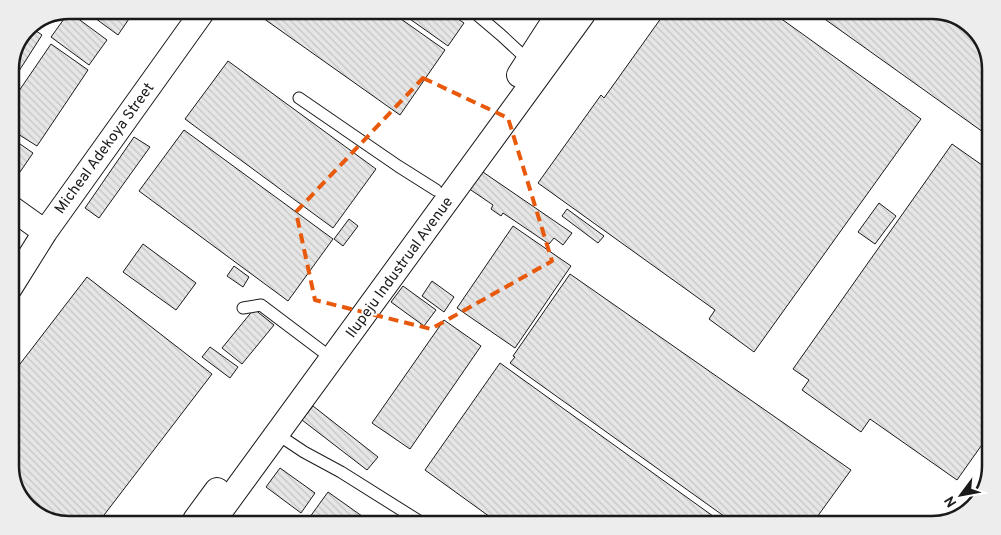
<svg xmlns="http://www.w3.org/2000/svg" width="1001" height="535" viewBox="0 0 1001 535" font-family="Overpass,sans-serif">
  <defs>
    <pattern id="building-back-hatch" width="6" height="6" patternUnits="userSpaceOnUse" patternTransform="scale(1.25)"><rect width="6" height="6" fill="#e6e6e6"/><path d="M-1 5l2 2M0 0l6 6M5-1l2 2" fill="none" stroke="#c5c5c5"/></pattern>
  </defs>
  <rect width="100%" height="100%" fill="#fff"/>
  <!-- building -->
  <path fill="url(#building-back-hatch)" stroke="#1a1a1a" d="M84,10h51l-17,25z
    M253,11l138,1 54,38 -45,65z
    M69,12l38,28 -18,25 -38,-28z
    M400,12l49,1 15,10 -16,23z
    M664,14l112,1 145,104 -167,233 -45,-33 6,-9 -177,-127 63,-88 3,3z
    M819,15l140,1 22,20 10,29 -1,72z
    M29,26l13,9 -32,50v-20l17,-38z
    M51,44l37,26 -51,76 -27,-17v-25z
    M228,61l148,108 -43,59 -148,-109z
    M184,130l149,109 -45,62 -149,-110z
    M10,137l23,16 -13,19 -10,-7z
    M134,137l16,10 -51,71 -14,-10z
    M952,144l37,26 -3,269 -29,41 -87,-61 -9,13 -59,-42 7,-10 -16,-11z
    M477,168l95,65 -9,12 -9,-7 -5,6 -46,-31 -2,3 -10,-7 2,-4 -25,-17z
    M879,203l17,13 -21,28 -17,-12z
    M567,209l37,27 -6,7 -36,-27z
    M349,219l9,7 -15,20 -9,-7z
    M513,226l58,40 -56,82 -58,-40z
    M143,244l53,39 -20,27 -53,-38z
    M234,266l15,11 -6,10 -16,-11z
    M570,274l281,196 -39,54h-77l-225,-161 5,-6 -2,-1z
    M87,277l125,97 -111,145h-59l-22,-20 -10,-28v-94z
    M432,281l22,16 -10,15 -22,-16z
    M403,286l33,24 -12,16 -33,-24z
    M254,309l20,16 -32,39 -20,-16z
    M444,320l37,26 -71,103 -38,-26z
    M210,347l28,20 -8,11 -28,-21z
    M500,363l224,161 -227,-2 -72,-52z
    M313,406l65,51 -11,13 -65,-50z
    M280,468l35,25 -14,20 -35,-26z
    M328,492l41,29h-62z"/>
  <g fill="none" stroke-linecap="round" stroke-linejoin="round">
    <defs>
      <path id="service" d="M475,13l26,22 28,26
        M299,98l99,68 38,24
        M243,308l18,-3 61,46
        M277,434l27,18 37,20 78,49"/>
      <path id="minor" d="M519,75l40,-62
        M10,207l35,25
        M10,288l35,-56 158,-221
        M195,520l22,-30
        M214,520l369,-506"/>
    </defs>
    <!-- service casing -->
    <use href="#service" stroke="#1a1a1a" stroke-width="13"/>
    <!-- minor casing -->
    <use href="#minor" stroke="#1a1a1a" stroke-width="26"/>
    <!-- service -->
    <use href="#service" stroke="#fff" stroke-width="11"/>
    <!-- minor -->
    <use href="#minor" stroke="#fff" stroke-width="24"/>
  </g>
  <!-- marked area -->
  <path fill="none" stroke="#e8590c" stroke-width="4" stroke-dasharray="10 6" stroke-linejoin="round" d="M423,78l85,40 44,143 -121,68 -116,-29 -19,-88z"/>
  <g text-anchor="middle" stroke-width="4" stroke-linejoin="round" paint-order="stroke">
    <!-- street labels -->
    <g font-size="15" fill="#1a1a1a" stroke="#fff">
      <text transform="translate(104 148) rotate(-54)" y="5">Micheal Adekoya Street</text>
      <text transform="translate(399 267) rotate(-54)" y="5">Ilupeju Industrual Avenue</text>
    </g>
  </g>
  <!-- crop -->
  <path d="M0 0H1001V535H0ZM69 19H932A50 50 0 0 1 982 69V466A50 50 0 0 1 932 516H69A50 50 0 0 1 19 466V69A50 50 0 0 1 69 19Z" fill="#ededed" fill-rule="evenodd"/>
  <path fill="none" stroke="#1a1a1a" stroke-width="2.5" d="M69 19H932A50 50 0 0 1 982 69V466A50 50 0 0 1 932 516H69A50 50 0 0 1 19 466V69A50 50 0 0 1 69 19Z"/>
  <!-- north arrow -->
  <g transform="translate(961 495) rotate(238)" stroke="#ffffff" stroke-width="4" paint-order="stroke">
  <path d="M0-4L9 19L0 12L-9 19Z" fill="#1a1a1a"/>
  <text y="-8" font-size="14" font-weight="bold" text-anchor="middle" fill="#1a1a1a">N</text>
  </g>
</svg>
